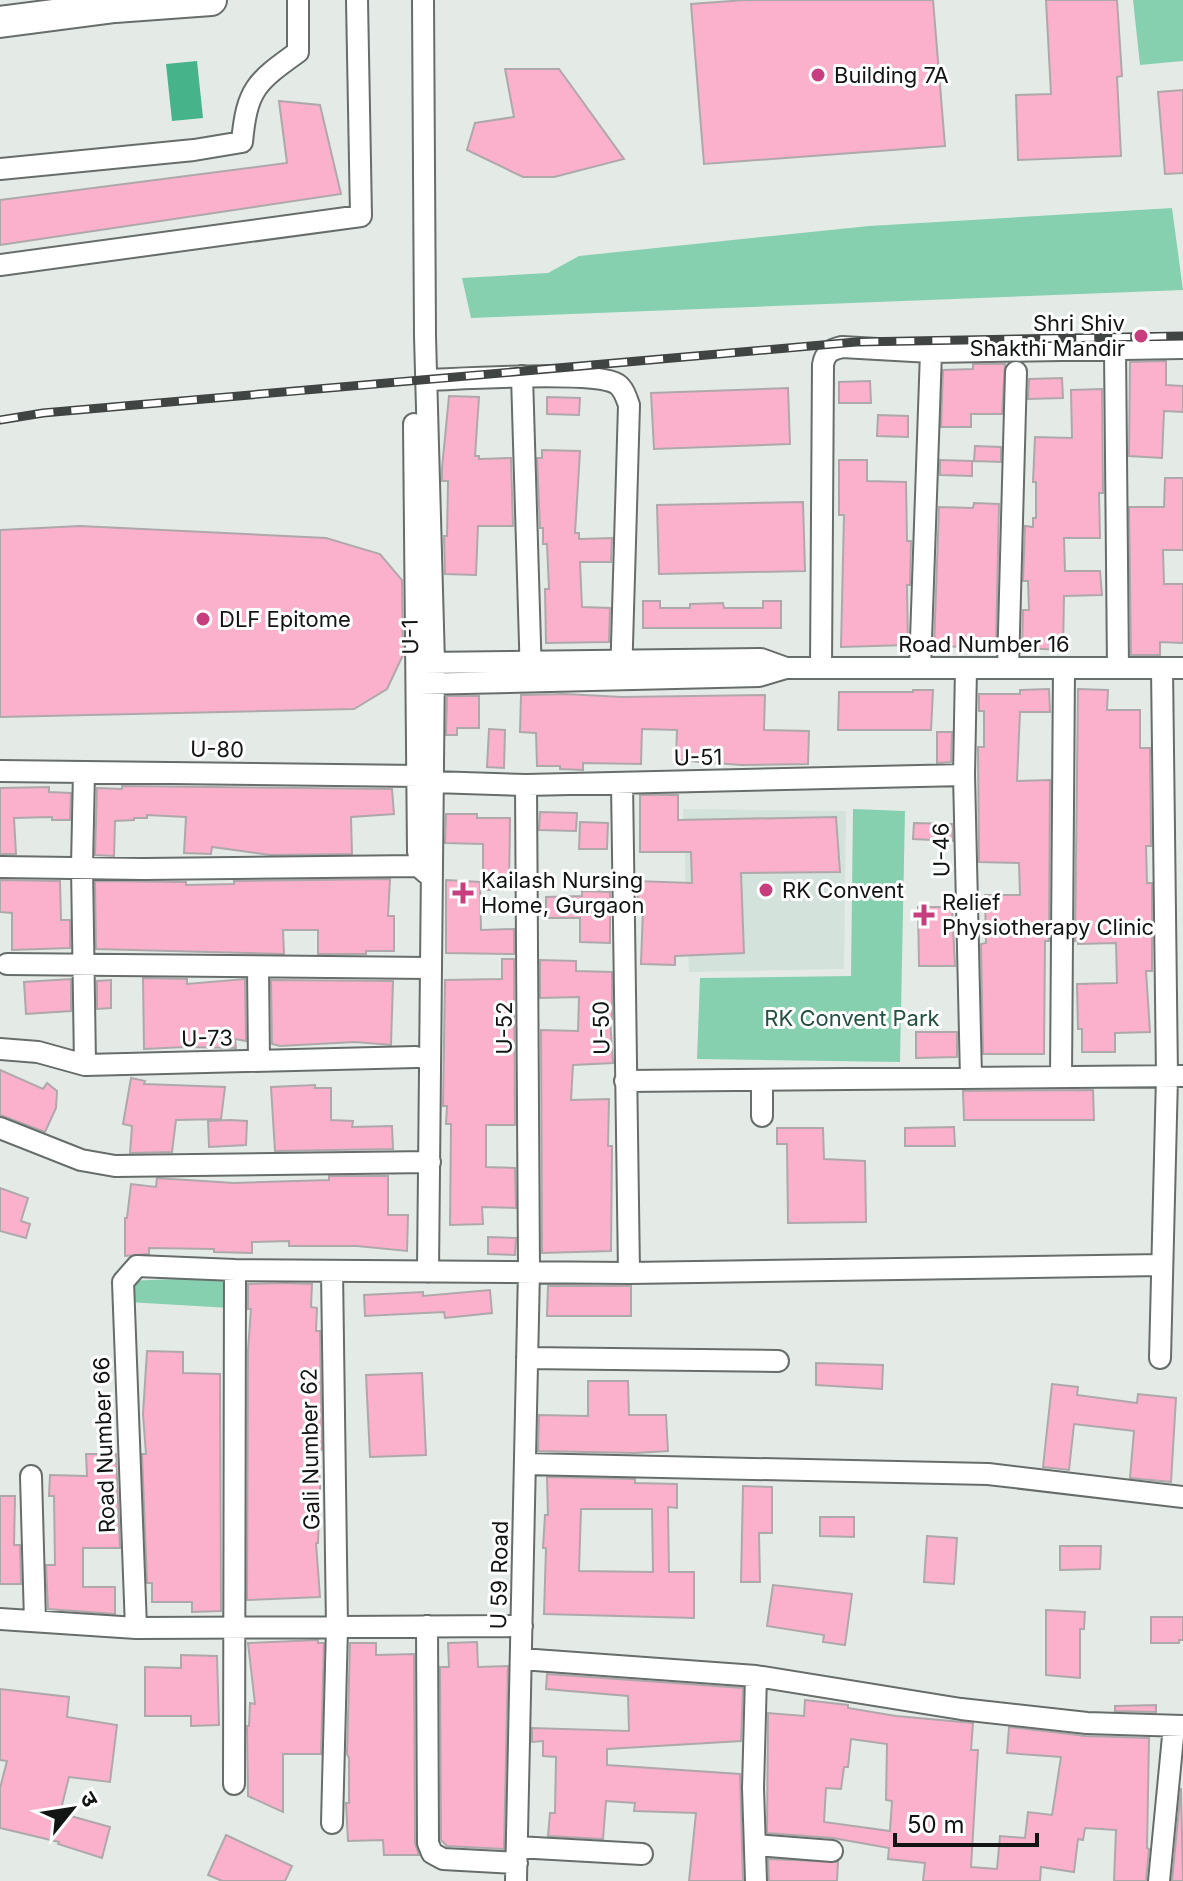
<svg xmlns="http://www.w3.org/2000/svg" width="1183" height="1881" viewBox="0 0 1183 1881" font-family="Inter,'Noto Sans Devanagari',sans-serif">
  <rect width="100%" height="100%" fill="#e4ebe7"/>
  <!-- built -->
  <path fill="#d3e2db" d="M683,809l163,2 -2,158 -155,3z"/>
  <!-- green -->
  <path fill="#86d0b0" d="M1133,0h50v61l-43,4z
    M1172,208l11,82 -712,28 -9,-40 86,-5 31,-17 290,-30z
    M853,809l52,2 -5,251 -203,-3 3,-81 151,-2z
    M228,1277l2,31 -103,-6 -3,-21z"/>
  <!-- water -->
  <path fill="#47b38b" d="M197,61l6,57 -31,3 -6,-57z"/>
  <!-- building -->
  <path fill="#fbb1cc" stroke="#afa8ab" stroke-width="2" fill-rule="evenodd" d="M745,0h188l12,146 -241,18 -13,-160z
    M1046,0h71l5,76 -5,1 4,79 -103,4 -2,-65 35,-1z
    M505,69h54l65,90 -70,18h-31l-56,-27 8,-27 39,-6z
    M1183,90v83l-18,1 -7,-82z
    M279,101l41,4 21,89 -341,51v-45l287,-37z
    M1166,361v24l17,1v26l-19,-1 -2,47 -33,-2 1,-94z
    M973,364h32l-3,50h-31v13h-30l2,-57 30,-1z
    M1062,378l1,20 -35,1 1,-20z
    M870,381l1,22h-32v-21z
    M788,388l2,56 -136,5 -3,-56z
    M1102,389l1,104h-4l1,45h-36l1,33h35l2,24 -38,1 -1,54 -41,-2 1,-38h6l-1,-29h-5l2,-55 8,1v-9h3v-36h-3l2,-45 37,1 -1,-48z
    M449,396l30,1 -4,59h4v3l32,-1 2,68h-35l-2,49 -31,-1 -1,-38h3l1,-55h-6v-13z
    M547,397l33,1 -1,17 -32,-1z
    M878,415l30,1v21l-31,-1z
    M975,446l26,1v15l-27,-1z
    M542,450l38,1 -5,82h4v6l33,-1 -1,24h-31l2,45 28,1 -1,34 -63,1 -1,-54h4l-2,-45h-4v-16h-3l-3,-70h5z
    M839,460h28v21l39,1 1,59h4l-1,44h-3l1,60 -67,2 3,-132h-5z
    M940,460l32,1v15l-32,-1z
    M1165,478h18v72h-20l1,34h19v59l-23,-1v13h-29l-2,-148h35z
    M803,502l2,69 -146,3 -2,-69z
    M974,503l25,1 -3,142 -62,1 5,-140 34,1z
    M80,526l246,12 54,16 22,26 1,75 -16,34 -33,20 -354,8v-187z
    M643,601h17v7h30v-4l33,-1 1,5h39v-7h18v27h-138z
    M1049,689l1,23h-30l-3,69 33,-1 -1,161h-4l-1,113h-61l-2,-110 5,-1 -1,-48h35l-1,-32 -40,-1 -1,-115h6v-36h-5v-17h41v-4z
    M1078,689l30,1 -1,20h33v38h10l1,98h-5l1,37h5v88h-6l4,61 -35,1v19h-33v-23h-4l-1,-45 40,-1 -1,-40 -38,1v-4l-3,1z
    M913,690h20l-2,40h-93l1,-38h74z
    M565,694l57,3 143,-2 -1,35 45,1 -1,33 -67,1 -65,-5 1,-30 -35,-1 -1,35 -58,-1v7l-23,-1v-3h-23l-1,-33 -16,-1 1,-37z
    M447,696h32v32h-22v7h-11z
    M489,729l16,1 -1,38 -17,-1z
    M937,732h15l-1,30 -14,1z
    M122,786l270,3 2,25 -43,3 1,37 -82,1 -58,-8 -1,7 -27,-1 2,-36 -39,-2v3h-13v2l-19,1 -1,35 -19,-1 2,-67 25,1z
    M49,787v5l22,1 -1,27h-18v-3l-38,1 2,36h-16v-66z
    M640,795h38v25l158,-3 4,55 -99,1 3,80 -69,3v9l-34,-1 2,-56h-4l-3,-27 56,2 -1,-31h-51z
    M540,812l37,1 -1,18 -37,-1z
    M446,814h31v4h33l-1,72h-26v-46l-38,-1z
    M580,822l28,1 -1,26h-28z
    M914,823l38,1 1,17 -40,-2z
    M390,879l-2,37h6v35h-28v3h-48v-24h-35l1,24 -188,-5 -1,-68 91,1v3l48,-1v-3z
    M0,880l60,1 1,39h9v28l-58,2v-37l-12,-1z
    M446,880l34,2 1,48 33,-1v25l-68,-1z
    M582,891l28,1v51l-30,-1v-24h-34v-21l36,-1z
    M918,907h34l3,59h-36z
    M502,959h12l1,166h-29v42l29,1 1,40 -34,-1 1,17 -33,1 1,-101h-5l1,-18h-4l2,-126 57,-1z
    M540,960l36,1v10l36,1v47h-2l3,44 -40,2 -2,35 38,-1 -1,47h4l-1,105 -69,2 -1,-223 37,1 1,-34 -39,1z
    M143,978l44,1v5l58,-5 1,62 -11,-2 1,9 -51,-1 -41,2z
    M71,979v32l-45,3 -2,-32z
    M111,980v28l-14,1v-28z
    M271,980l122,1 -2,64 -36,-3 -75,4 -8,-2z
    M916,1032h41v25l-41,1z
    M0,1070l43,19 4,-6 10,8 -1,17 -11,24 -45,-17z
    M131,1078l14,3 -1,3 81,3 -4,32 -45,1 -4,32 -42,1 2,-27 -9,-2z
    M315,1085v3h16v32l22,1 -1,6 40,-1 1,23 -118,2 -4,-64z
    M1093,1090l1,30h-130l-1,-29z
    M231,1120l16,1 -1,24 -37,2 -1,-26z
    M954,1127l1,19h-50v-18z
    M777,1128h46l1,31 41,2 1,61 -78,1 -1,-79h-10z
    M329,1176h59v39h20l-1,36 -50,-5h-68v-5l-37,1v11l-38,-1v-3l-65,-1v6l-24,2v-38h2l4,-34 25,3 1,-9 77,5 95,-3z
    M0,1188l28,10 -7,23 9,3 -4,14 -26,-7z
    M488,1237l28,1 -1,17 -27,-1z
    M285,1283l27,1 -1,23 6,1 -1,23h4l2,119h-4l2,37 -2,56h-2l4,54 -73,3 1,-250 3,-41h-3v-25z
    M548,1286h83v30h-84z
    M490,1290l2,23 -47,5 -1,-6 -79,4 -1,-21 59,-3v4z
    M147,1351l36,1v21l37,1 1,237 -29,1v-10h-40v-19h-5l-5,-129h4l-3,-40z
    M816,1363l67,2 -1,24 -66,-4z
    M422,1373l4,82 -56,2 -4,-82z
    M588,1381h40l1,34h37l2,36 -33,2 -97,-2 1,-36 49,1z
    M1052,1384l26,3 -1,8 60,8 1,-9 38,4 -5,84 -41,-4 4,-47 -60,-7 -5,46 -26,-3z
    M86,1454h30l4,94h-37v39h32v27l-67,-5 -2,-44h9l-1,-69h-5l1,-21 37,1z
    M547,1477l88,2v4l42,1v24l-9,-1 1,65h25v46l-150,-4 2,-66h-3l2,-33h3zM581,1509h71l1,63 -74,-1z
    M743,1486l29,1v46h-13l1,49h-19z
    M0,1496h15l-1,49h6l1,39h-21z
    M820,1517h34v20l-34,-1z
    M927,1536l30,2 -3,46 -30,-2z
    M1060,1546h41l-1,23 -40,1z
    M773,1585l79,9 -7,51 -22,-3 1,-7 -57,-9z
    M1046,1610l39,2 -1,17h-4v49l-34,-3z
    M1151,1617h32v23h-4v3h-28z
    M318,1640v3h6l-3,111h-38v58l-35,-16 -1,-70h2l1,-23 5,1 -7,-61z
    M477,1642l1,25 30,-1 -4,183 -57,-3 -6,-6 -1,-173h9l-1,-24z
    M350,1643h26v12l38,-1 1,189 4,12h-35l-1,-15 -35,1 -2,-38h3v-45l-2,-4z
    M181,1655l36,1 2,69 -28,1v-10h-46v-49l36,1z
    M547,1674l196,14 -2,53 -134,8v16l133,9 3,107h-54l7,-68 -62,-2 1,-8 -29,-2 -3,38 -55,-3 2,-23h5l1,-56 -13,-1v-15l-11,1v-14l97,3 -1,-35 -82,-7z
    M0,1689l69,8 -2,20 50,8 -7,57 -41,-5 -9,36 50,14 -8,31 -44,-14 1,-2 -59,-14v-40l7,-27 -7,-1z
    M805,1700l43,5v3l48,8 77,7 -2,27h7l-7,117 26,2 3,-33 25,2 3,-26 24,3 9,-58 -54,-4 2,-26 77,9 63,2 -2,110 2,1 -3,32h-32l2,-51 -31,-2 -2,12 -5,-1 -4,33 -33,-5 -1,14h-117l2,-18 -37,-4 1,-11 -56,-10 -66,-5 1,-120 36,3zM851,1739l36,5 -1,56 6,1 -2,30 -66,-9 2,-34 15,1 3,-22h4z
    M1156,1705v7l-41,-1v-5z
    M1181,1788l2,93h-11z
    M226,1835l66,31 -7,15h-63l-14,-6z
    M768,1859l70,3 -1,19h-68z"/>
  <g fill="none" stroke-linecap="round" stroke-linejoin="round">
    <defs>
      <path id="street" d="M423,0l2,336 9,327 -6,609
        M0,169l194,-19 48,-8c5,-53 14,-60 56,-90v-52
        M0,265l361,-49 -4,-216
        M1115,349l3,319
        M522,376l9,301
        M427,380c31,-1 169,-10 190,4 7,5 9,13 12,21l-8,274
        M414,424l4,428
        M424,663l337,-4 25,9
        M821,668l2,-303c2,-12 7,-15 19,-18l89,5 252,-4
        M920,668l11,-316
        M966,668l-2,107 7,303
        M1008,668l8,-296
        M420,684l339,-8 27,-8h397
        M0,771l419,5 14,6 93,3 438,-10
        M84,772l-2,94 3,199
        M622,783l7,490
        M0,867l144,2 274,-3 13,11
        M7,964l422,4
        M258,967l1,94
        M0,1049l38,3 47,13 331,-8
        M1061,1077l3,-409
        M762,1080v36
        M625,1081l558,-5
        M0,1128l81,32 34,6 315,-4
        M527,1358l251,3
        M1160,1358l7,-281 -5,-409
        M525,1464l463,10 195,23
        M31,1476l4,145
        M0,1619l136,9 386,-2
        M427,1626l1,217 4,10 11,6 74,4
        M136,1628l-13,-346 14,-16 98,4 394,3 533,-8
        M521,1659l235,17 205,33 126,14 96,3
        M234,1784l1,-514
        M332,1823l5,-196 -5,-356
        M756,1845l76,6
        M517,1847l125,7
        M516,1881l13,-611 -3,-485
        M756,1881l-3,-93 3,-112
        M1159,1881l15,-155"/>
      <path id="secondary" d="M0,22l115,-15 96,-7"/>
    </defs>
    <!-- street casing -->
    <use href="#street" stroke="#676d6a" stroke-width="24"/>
    <!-- secondary casing -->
    <use href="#secondary" stroke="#676d6a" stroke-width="34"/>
    <!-- street -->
    <use href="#street" stroke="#fff" stroke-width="20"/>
    <!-- secondary -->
    <use href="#secondary" stroke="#fff" stroke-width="30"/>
    <defs>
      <path id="rail" d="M0,420l43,-7 813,-71 327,-6"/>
    </defs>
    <!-- rail casing -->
    <use href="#rail" stroke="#404442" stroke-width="9"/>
    <!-- rail -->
    <use href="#rail" stroke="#fff" stroke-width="6" stroke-dasharray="18" stroke-linecap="butt"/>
  </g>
  <!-- markers -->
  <g fill="#c63e7d" stroke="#fff" stroke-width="3">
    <circle cx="818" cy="75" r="8"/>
    <circle cx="1141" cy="336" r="8"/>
    <circle cx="203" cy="619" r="8"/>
    <circle cx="766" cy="890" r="8"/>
    <path d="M459 881h8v8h8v8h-8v8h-8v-8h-8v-8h8z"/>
    <path d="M920 903h8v8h8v8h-8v8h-8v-8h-8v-8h8z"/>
  </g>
  <g text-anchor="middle" stroke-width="6" stroke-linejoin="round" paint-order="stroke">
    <!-- poi labels -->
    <g font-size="22" fill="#121514" stroke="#fff" text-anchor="start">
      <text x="834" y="83">Building 7A</text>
      <text x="1125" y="331" text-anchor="end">Shri Shiv<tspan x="1125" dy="25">Shakthi Mandir</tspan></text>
      <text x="219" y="627">DLF Epitome</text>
      <text x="481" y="888">Kailash Nursing<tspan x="481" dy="25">Home, Gurgaon</tspan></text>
      <text x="782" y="898">RK Convent</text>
      <text x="942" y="910">Relief<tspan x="942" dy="25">Physiotherapy Clinic</tspan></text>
    </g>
    <!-- street labels -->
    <g font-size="22" fill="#121514" stroke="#fff">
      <text transform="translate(410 637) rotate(-91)" y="8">U-1</text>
      <text x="984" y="652">Road Number 16</text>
      <text transform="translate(217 749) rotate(1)" y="8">U-80</text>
      <text transform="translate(698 757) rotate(-1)" y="8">U-51</text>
      <text transform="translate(941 850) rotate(-91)" y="8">U-46</text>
      <text transform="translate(504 1028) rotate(-90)" y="8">U-52</text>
      <text transform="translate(601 1028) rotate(-91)" y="8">U-50</text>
      <text transform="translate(207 1038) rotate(-1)" y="8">U-73</text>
      <text transform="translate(104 1445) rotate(-92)" y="8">Road Number 66</text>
      <text transform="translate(310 1449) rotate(-91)" y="8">Gali Number 62</text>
      <text transform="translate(499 1575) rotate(-89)" y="8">U 59 Road</text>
    </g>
    <!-- park labels -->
    <g font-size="22" fill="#24503f" stroke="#fff">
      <text x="852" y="1026">RK Convent Park</text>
    </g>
  </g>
  <!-- north arrow -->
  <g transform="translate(72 1809) rotate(60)" stroke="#ffffff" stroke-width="6" paint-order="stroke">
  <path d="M0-6L14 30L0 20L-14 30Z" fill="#121514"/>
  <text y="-12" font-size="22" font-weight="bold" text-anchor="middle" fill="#121514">उ</text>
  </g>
  <!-- scale -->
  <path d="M895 1833v12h142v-12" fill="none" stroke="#121514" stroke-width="4"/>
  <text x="907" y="1833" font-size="24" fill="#121514" stroke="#ffffff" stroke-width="6" paint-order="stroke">50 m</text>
</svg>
